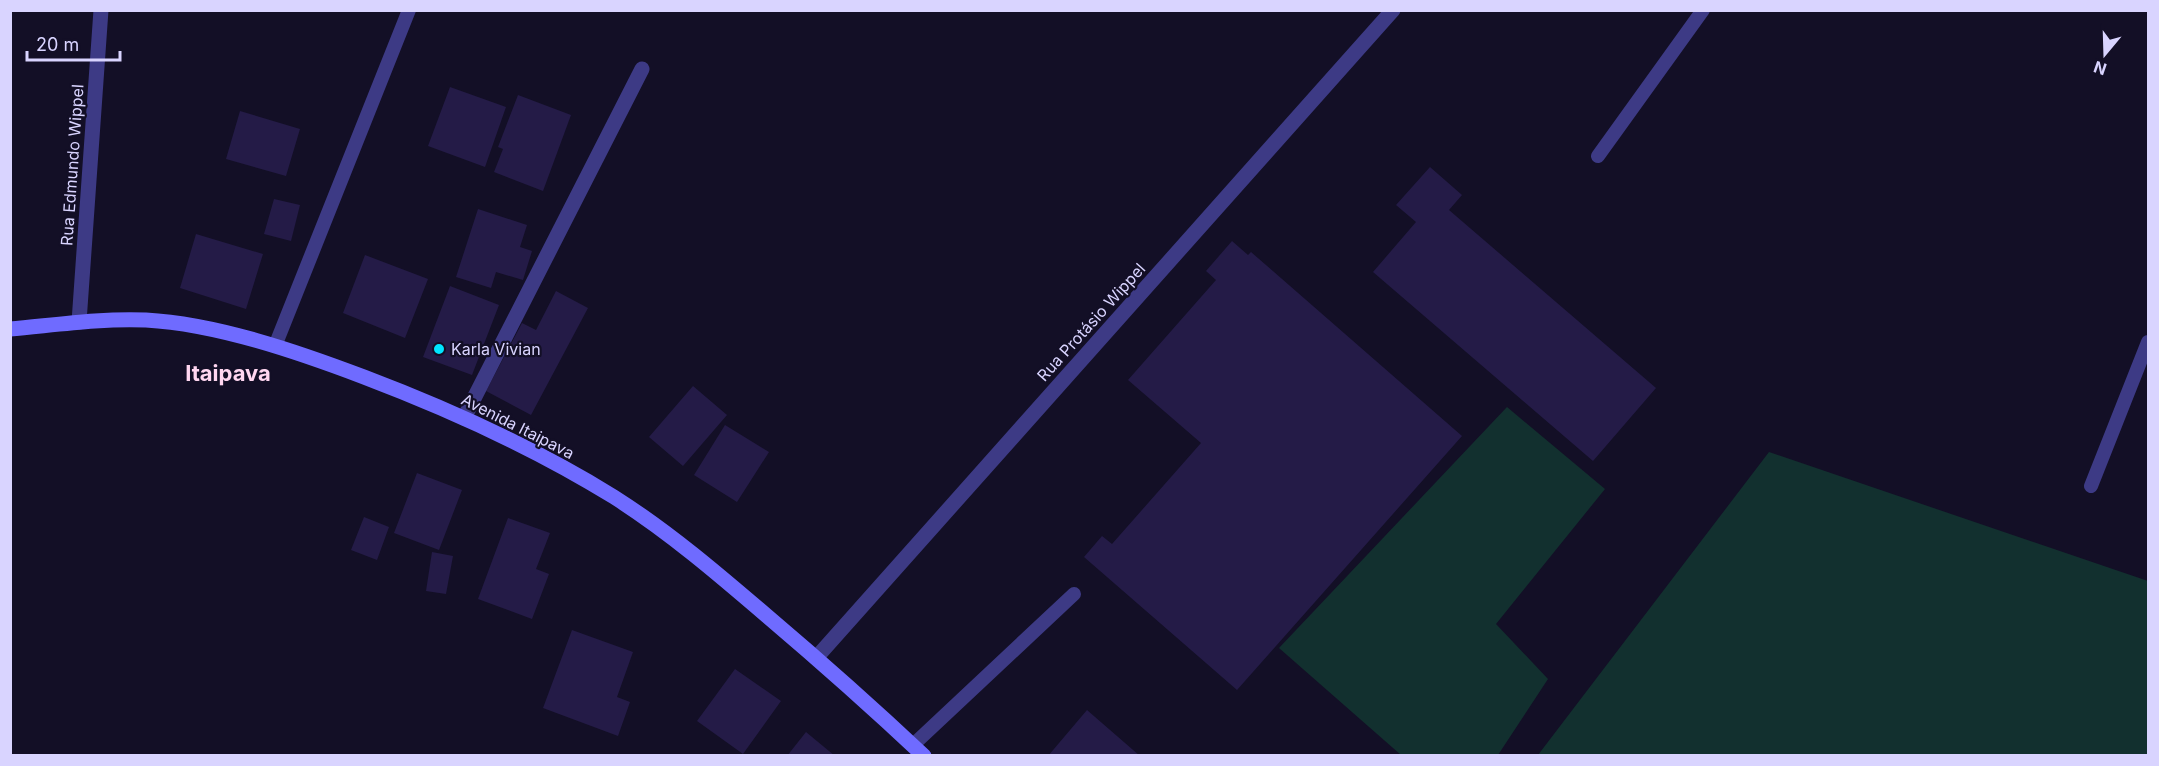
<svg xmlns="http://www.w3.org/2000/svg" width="2159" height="766" viewBox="0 0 2159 766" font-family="Inter,sans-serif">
  <rect width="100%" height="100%" fill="#130f26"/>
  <!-- green -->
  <path fill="#12302f" d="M1507,407l98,82 -109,135 52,55 -50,76h-97l-122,-107z
    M1769,452l379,129v174h-610z"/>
  <!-- building -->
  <path fill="#241b47" d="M450,87l56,20 -21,60 -57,-21z
    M518,95l53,20 -28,76 -49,-19 9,-23 -5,-2z
    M240,111l60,18 -14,47 -60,-17z
    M1430,167l32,28 -13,15 207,178 -63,73 -220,-189 43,-50 -20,-17z
    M274,199l26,6 -9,36 -27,-7z
    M478,209l49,16 -7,22 12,4 -9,29 -27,-8 -5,16 -35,-11z
    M196,234l67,20 -17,55 -66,-21z
    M1232,241l16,14 3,-3 211,184 -225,254 -153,-133 18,-21 10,8 89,-101 -73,-63 88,-100 -10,-9z
    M365,255l63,24 -23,59 -62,-25z
    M450,286l49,19 -27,70 -49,-18z
    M556,291l32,17 -57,107 -45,-24 36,-68 14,7z
    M693,386l34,29 -44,51 -34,-29z
    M725,425l44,27 -32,50 -43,-27z
    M417,473l45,17 -23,60 -45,-17z
    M364,517l25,10 -12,33 -26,-10z
    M508,518l42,15 -14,36 13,5 -17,45 -54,-20z
    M432,552l21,4 -7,38 -20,-3z
    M572,630l61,22 -16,45 13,5 -12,34 -75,-28z
    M735,669l46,32 -38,53 -46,-33z
    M1087,710l53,46h-92z
    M806,732l29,24h-48z"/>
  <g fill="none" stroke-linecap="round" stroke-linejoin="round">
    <!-- lane -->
    <path stroke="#3d3a85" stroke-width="14" d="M1598,156l105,-146
      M275,346l134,-336
      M2091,486l57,-144
      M913,745l161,-151"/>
    <!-- street -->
    <path stroke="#3d3a85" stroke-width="15" d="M79,322l22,-312
      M464,418l178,-349
      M816,658l577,-648"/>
    <!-- secondary -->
    <path stroke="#6f6bff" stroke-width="15" d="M10,329c45,-4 91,-11 136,-9 71,4 152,32 218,57 87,33 171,71 250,120 55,35 104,77 153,119 53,45 106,92 157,140"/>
  </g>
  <!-- markers -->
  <circle fill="#00e5ff" stroke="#130f26" stroke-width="2" cx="439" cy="349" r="6"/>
  <g text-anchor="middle" stroke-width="4.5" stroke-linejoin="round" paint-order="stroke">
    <!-- street labels -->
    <g font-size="16" fill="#d9d4ff" stroke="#130f26">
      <text transform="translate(72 165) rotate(-86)" y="6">Rua Edmundo Wippel</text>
      <text transform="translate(1091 322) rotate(-48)" y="6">Rua Protásio Wippel</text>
      <text transform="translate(518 426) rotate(27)" y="6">Avenida Itaipava</text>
    </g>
    <!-- poi labels -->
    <g font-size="16" fill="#d9d4ff" stroke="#130f26" text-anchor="start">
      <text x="451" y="355">Karla Vivian</text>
    </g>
    <!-- district labels -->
    <g font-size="22" font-weight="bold" fill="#ffd6f0" stroke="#130f26">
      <text x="228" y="381">Itaipava</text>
    </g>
  </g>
  <!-- border -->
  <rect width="2159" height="766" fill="none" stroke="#d9d4ff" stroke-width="24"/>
  <!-- north arrow -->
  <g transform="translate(2105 54) rotate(199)" stroke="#130f26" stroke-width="4.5" paint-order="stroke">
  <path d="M0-4.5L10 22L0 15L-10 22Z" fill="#d9d4ff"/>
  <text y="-9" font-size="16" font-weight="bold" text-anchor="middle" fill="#d9d4ff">N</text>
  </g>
  <!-- scale -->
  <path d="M27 51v9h93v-9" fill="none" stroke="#d9d4ff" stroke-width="3"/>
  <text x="36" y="51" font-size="18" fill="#d9d4ff" stroke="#130f26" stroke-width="4.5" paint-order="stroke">20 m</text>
</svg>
